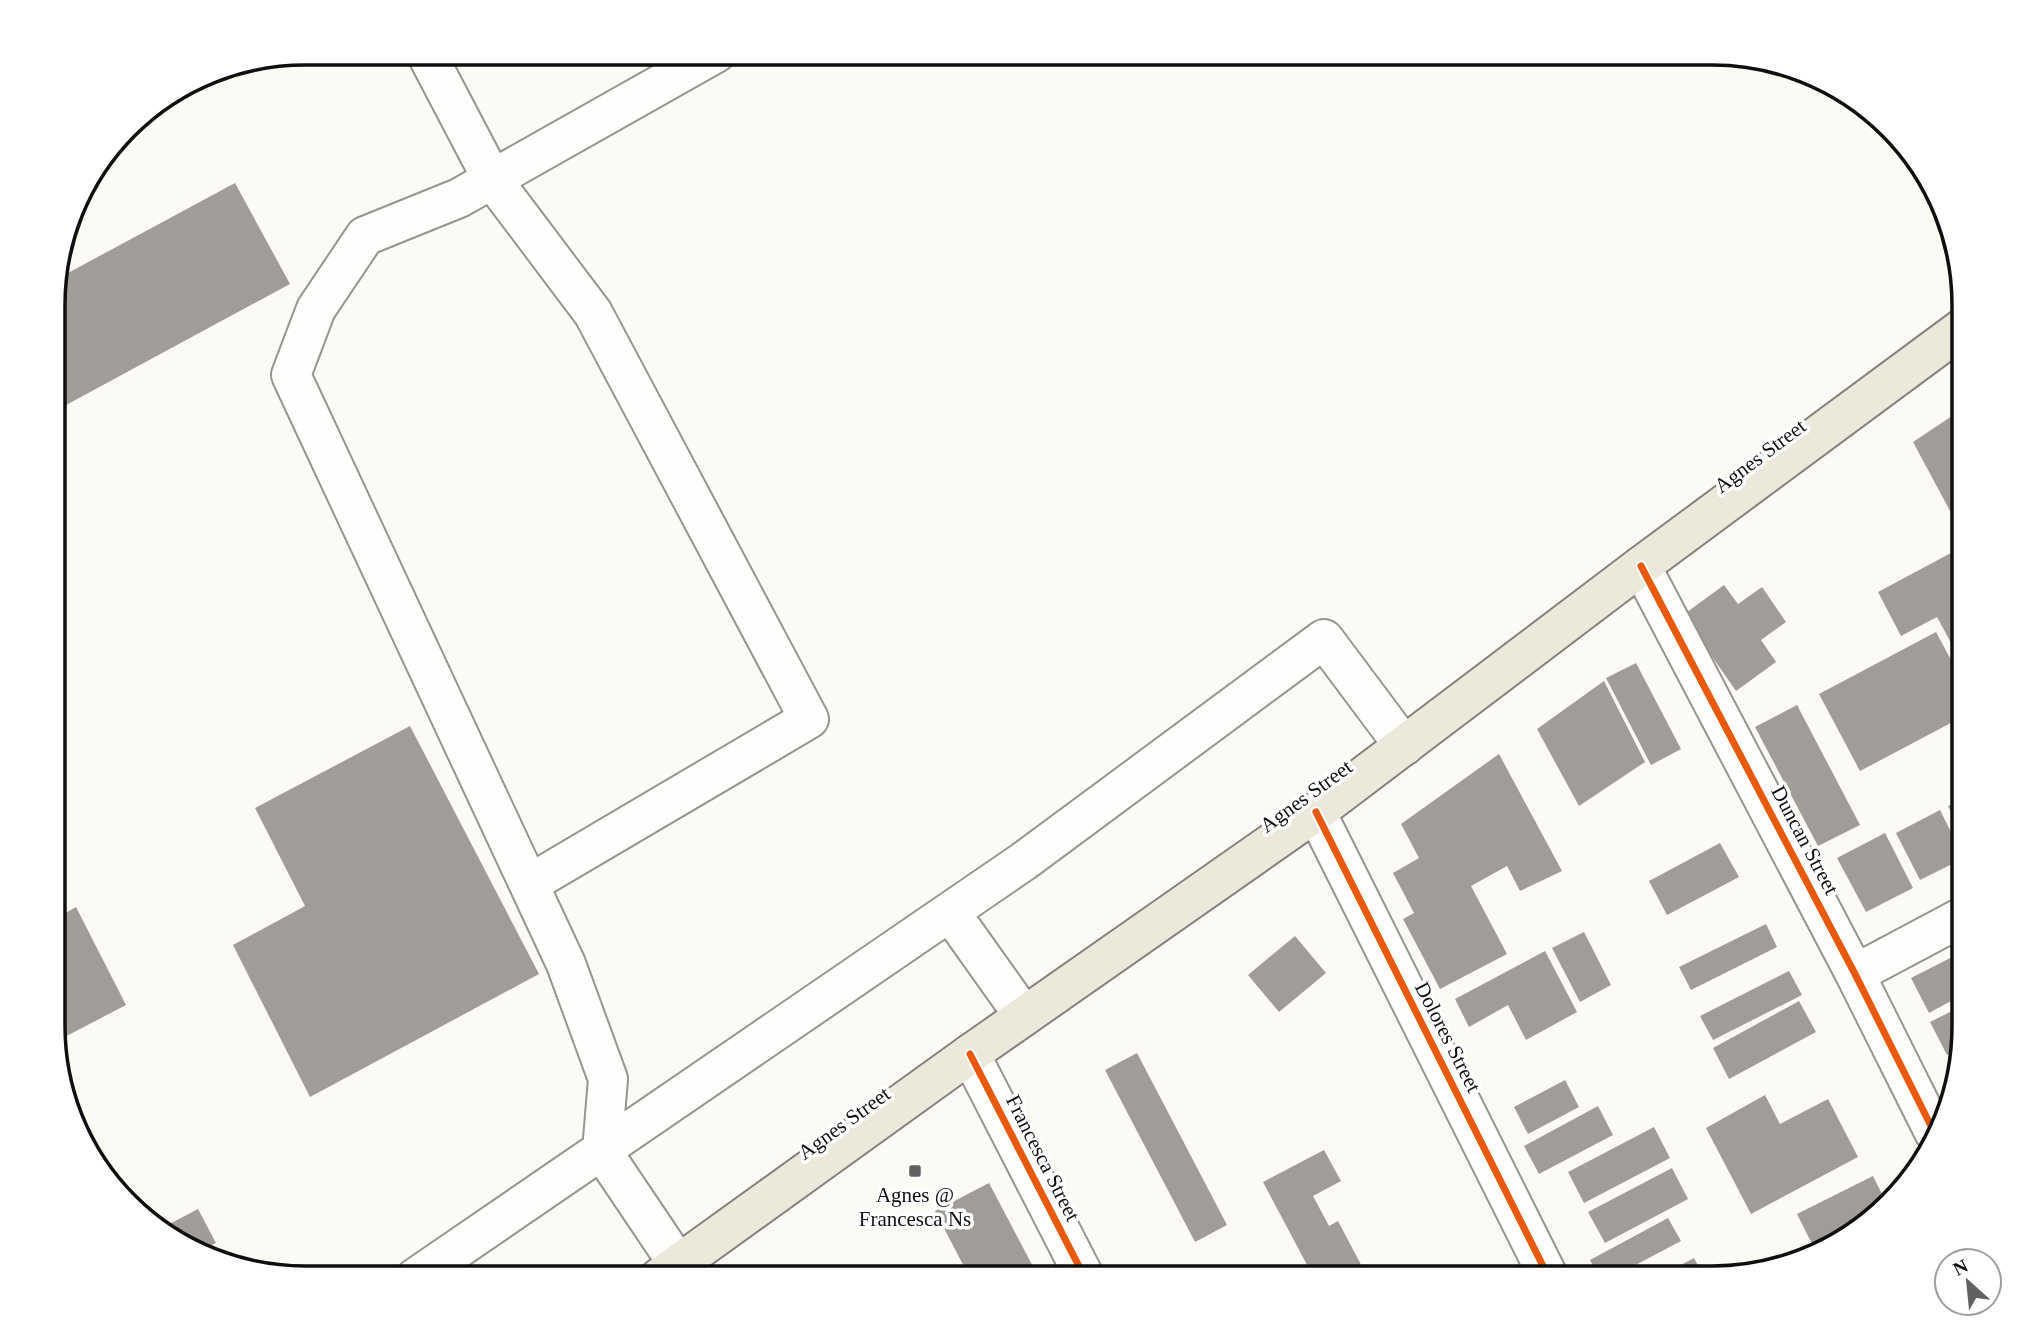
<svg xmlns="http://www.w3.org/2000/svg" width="2017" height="1331" viewBox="0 0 2017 1331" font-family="'Times New Roman',serif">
  <rect width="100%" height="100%" fill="#fcfaf4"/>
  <!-- building -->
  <path fill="#a09d99" d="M235,183l55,101 -235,127v-131z
    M1964,408v129l-51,-95z
    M1964,546v121l-27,-50 -36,19 -23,-44z
    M1724,585l14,19 24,-17 24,35 -25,18 15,22 -40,29 -53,-76z
    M1936,632l28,52v32l-104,55 -41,-77z
    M1636,663l45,86 -30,16 -45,-87z
    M1604,681l41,81 -66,44 -42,-77z
    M1797,705l63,120 -42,21 -63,-119z
    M410,726l129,248 -229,123 -77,-152 72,-39 -50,-98z
    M1499,754l63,117 -42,20 -13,-25 -36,20 36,68 -67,35 -37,-70 11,-6 -21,-40 26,-15 -18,-34z
    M1964,798v40l-16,-32z
    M1940,810l24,48 -44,22 -24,-47z
    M1885,833l28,55 -47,24 -29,-54z
    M1720,843l19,34 -72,38 -18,-34z
    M76,907l50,98 -71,37v-123z
    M1766,924l11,23 -86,43 -12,-23z
    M1584,932l27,53 -31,17 -28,-54z
    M1295,936l31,37 -47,39 -31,-37z
    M1545,951l32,61 -51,28 -18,-35 -39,22 -14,-28z
    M1964,951v43l-35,19 -18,-35z
    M1789,971l13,24 -89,45 -13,-24z
    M1799,1001l17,31 -87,47 -16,-31z
    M1964,1005v37l-2,5 -15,8 -17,-33z
    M1137,1053l90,172 -32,17 -90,-172z
    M1565,1080l14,27 -51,27 -14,-27z
    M1765,1095l15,29 48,-25 30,58 -107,57 -45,-86z
    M1598,1106l15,29 -74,39 -15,-28z
    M1654,1127l16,31 -86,45 -16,-31z
    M1324,1150l17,31 -28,15 16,30 9,-5 30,57h-54l-51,-96z
    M1672,1168l16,31 -83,44 -17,-31z
    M1873,1176l12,24 -47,45 -22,7 -19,-38z
    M989,1183l50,95h-69l-35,-67z
    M198,1209l18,34 -18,9 -36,-19 -2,-4z
    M1668,1218l13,23 -70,37h-12l-9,-18z
    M1694,1258l11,20h-49z"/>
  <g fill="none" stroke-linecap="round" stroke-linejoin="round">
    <defs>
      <path id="minor" d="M426,53l66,126 101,134 216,406 -280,165
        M1641,566l214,408 79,158
        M1316,812l233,466
        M950,912l74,104
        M1855,974l109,-58
        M970,1054l115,224
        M678,1264l-76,-113 6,-72 -42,-115 -275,-589 25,-66 49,-73 94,-38 257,-145
        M415,1278l609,-417 300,-222 80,107"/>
      <path id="major" d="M659,1278l311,-224 346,-242 325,-246 323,-239"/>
    </defs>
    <!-- minor casing -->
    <use href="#minor" stroke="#969592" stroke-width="42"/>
    <!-- major casing -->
    <use href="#major" stroke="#83827f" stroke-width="42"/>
    <!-- minor -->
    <use href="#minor" stroke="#fffefd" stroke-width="38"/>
    <!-- major -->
    <use href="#major" stroke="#ede9da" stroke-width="38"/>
    <defs>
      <path id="cycleway" d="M1641,566l214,408 79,158
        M1316,812l233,466
        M970,1054l115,224"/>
    </defs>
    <!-- cycleway casing -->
    <use href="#cycleway" stroke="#fff" stroke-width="11"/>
    <!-- cycleway -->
    <use href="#cycleway" stroke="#e8590c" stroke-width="7"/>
  </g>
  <!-- markers -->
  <rect fill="#62615f" stroke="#fff" stroke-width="2.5" x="908" y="1164" width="14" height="14" rx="3.5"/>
  <g text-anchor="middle" stroke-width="7" stroke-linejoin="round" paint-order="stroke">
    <!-- street labels -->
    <g font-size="21" fill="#0f0f0f" stroke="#fff">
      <text transform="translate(1760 456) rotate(-37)" y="7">Agnes Street</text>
      <text transform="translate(1306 796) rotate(-36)" y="7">Agnes Street</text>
      <text transform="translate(1805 840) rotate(62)" y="7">Duncan Street</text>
      <text transform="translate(1448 1037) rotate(63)" y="7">Dolores Street</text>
      <text transform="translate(844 1123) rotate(-36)" y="7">Agnes Street</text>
      <text transform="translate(1043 1158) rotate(63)" y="7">Francesca Street</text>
    </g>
    <!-- poi labels -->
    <g font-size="21" fill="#0f0f0f" stroke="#fff">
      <text x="915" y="1202">Agnes @<tspan x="915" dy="24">Francesca Ns</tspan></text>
    </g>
  </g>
  <!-- crop -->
  <path d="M0 0H2017V1331H0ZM305 65H1712A240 240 0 0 1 1952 305V1026A240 240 0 0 1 1712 1266H305A240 240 0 0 1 65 1026V305A240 240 0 0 1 305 65Z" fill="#fff" fill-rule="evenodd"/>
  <path fill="none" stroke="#0f0f0f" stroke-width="3.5" d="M305 65H1712A240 240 0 0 1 1952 305V1026A240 240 0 0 1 1712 1266H305A240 240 0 0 1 65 1026V305A240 240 0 0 1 305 65Z"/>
  <!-- north arrow -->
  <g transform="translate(1968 1282) rotate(333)"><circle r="33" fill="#ffffff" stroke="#9f9f9f" stroke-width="2"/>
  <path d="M0-5L12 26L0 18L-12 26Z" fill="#62615f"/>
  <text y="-10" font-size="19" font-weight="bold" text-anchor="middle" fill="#0f0f0f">N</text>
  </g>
</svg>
